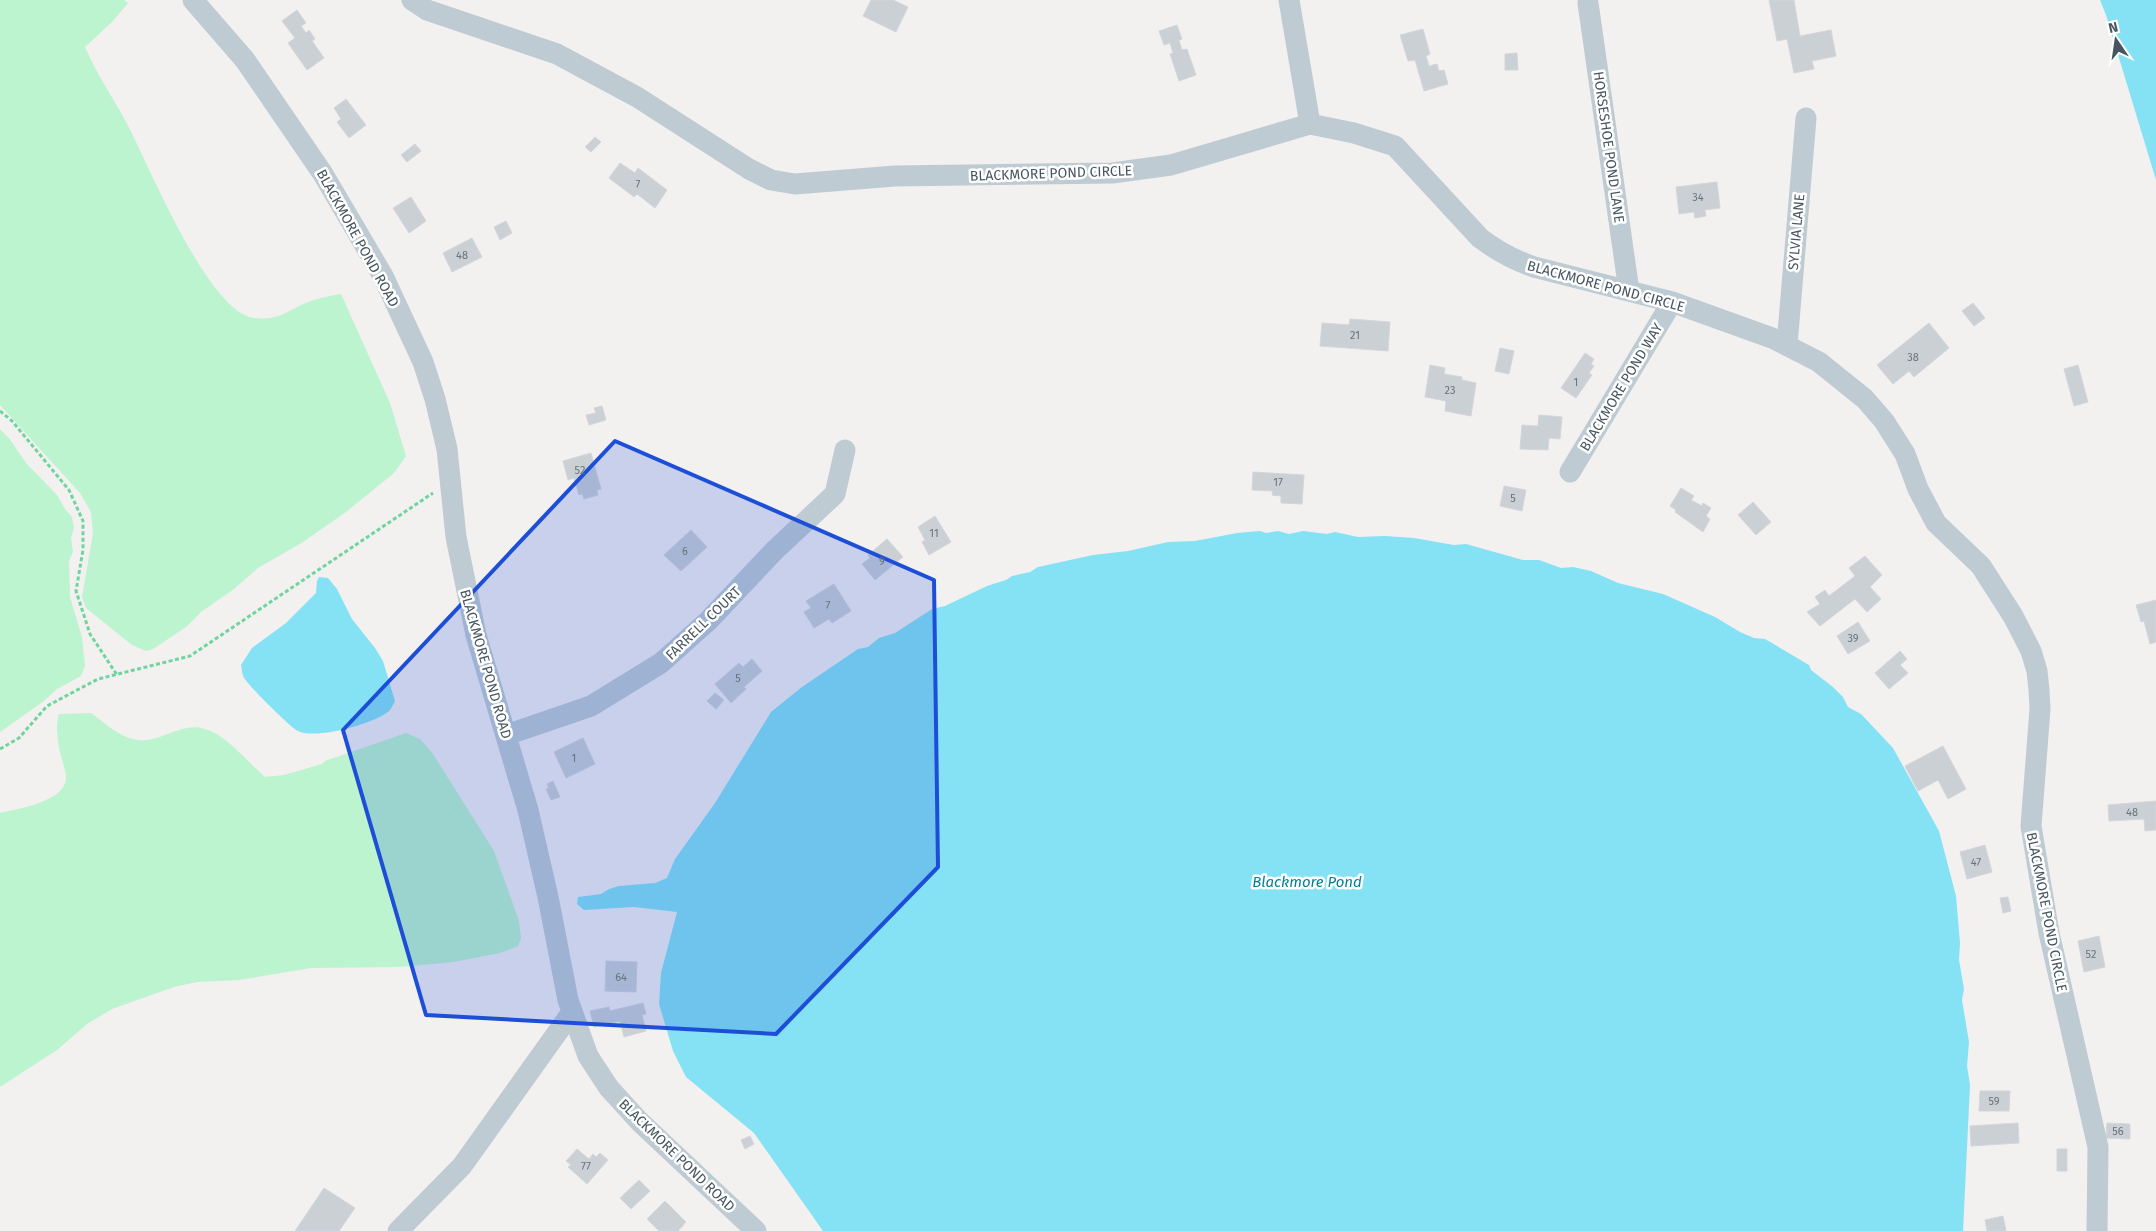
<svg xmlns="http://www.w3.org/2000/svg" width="2156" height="1231" viewBox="0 0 2156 1231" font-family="'Fira Sans',sans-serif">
  <rect width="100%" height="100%" fill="#f3f0f0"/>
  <!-- green -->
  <path fill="#bbf4ce" d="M0,0h124l4,3 -16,19 -27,25c11,26 27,49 40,73 22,40 82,192 129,198 22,2 29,-4 47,-13 13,-6 27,-9 40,-11l49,109 16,53 -12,17 -48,39 -43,30 -45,26 -24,21 -33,23 -15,15 -33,22 -7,2 -14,-6 -46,-37 -4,-11 11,-64 -2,-21 -11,-19 -80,-88z
    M0,429l9,9 17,25 31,32 8,14 7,8 2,11 -3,10 2,14 -4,9 1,36 12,40 3,29 -4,10 -24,13 -13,12 -44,31z
    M91,713c14,10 28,24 46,27 22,4 45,-19 68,-11 22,6 42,33 60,48l19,-2 38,-11 3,-3 81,-28 14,6 13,15 61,97 25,70 2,17 -3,8 -18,7 -47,9 -53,5 -89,1 -72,12 -42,2 -23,5 -62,22 -25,15 -30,26 -57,37v-274c17,-4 64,-11 66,-34 0,-11 -7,-26 -8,-38 -1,-10 -2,-18 1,-27z"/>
  <!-- water -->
  <path fill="#84e2f4" d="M2100,0h56v180l-50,-165z
    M1260,531l6,2 12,-2 11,3 14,-3 24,3 8,-2 23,5 27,-1 29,2 40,7 12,-1 57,16h16l22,8 12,-1 18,4 27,12 45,11 52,23 25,15 14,6 11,1 44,26 2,5 22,17 10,10 5,10 13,7 32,34 46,83 17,65 4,47 -1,17 5,29 -2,11 7,42 -2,24 3,19 -7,146h-1140l-69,-98 -68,-56 -13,-26 -14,-47 2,-31 16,-61 -43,-5 -50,3 -7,-6 1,-7 23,-3 8,-5 10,-3 36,-3 12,-5 8,-19 40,-56 56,-91 31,-25 56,-38 10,-2 11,-9 16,-5 37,-24 13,-3 42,-20 19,-6 6,-4 18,-4 8,-5 55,-12 35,-4 40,-9 27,-1 42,-8z
    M319,577l9,1 9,11 15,30 23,29 8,13 12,40c-2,4 -4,8 -6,10 -15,13 -74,29 -91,20 -8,-4 -48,-44 -53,-52 -3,-3 -3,-10 -4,-14l11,-17 34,-25 30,-30 1,-12z"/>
  <!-- building -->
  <path fill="#cbd0d5" stroke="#d3d6dc" d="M871,0h22l15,7 -12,25 -33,-16z
    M1769,0h25l6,36 31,-6 5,26 -24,5 2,8 -20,4 -7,-34 -10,2z
    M297,10l9,13 -5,3 5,7 3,-3 6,9 -3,2 12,17 -17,12 -19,-27 7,-5 -13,-17z
    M1177,25l5,14 -3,1 3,10 5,-1 9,26 -17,6 -9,-27 3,-1 -3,-10 -6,2 -5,-14z
    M1423,29l7,25 -4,2 3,10 8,-2 2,7 5,-1 4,14 -24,7 -9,-31 -7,1 -8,-26z
    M1517,53l1,17h-13v-16z
    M346,99l20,26 -17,13 -12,-16 4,-3 -7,-11z
    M595,137l6,5 -10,10 -6,-5z
    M415,144l6,7 -14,11 -6,-7z
    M620,163l15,10 3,-5 29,22 -12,18 -18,-14 -3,3 -25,-19z
    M1717,182l3,26 -15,2 1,6 -11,2 -1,-6 -15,2 -3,-27z
    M411,197l15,24 -17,12 -16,-25z
    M506,221l6,12 -12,7 -6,-13z
    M472,238l10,19 -30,15 -9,-19z
    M1973,303l12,15 -11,8 -12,-15z
    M1350,319l40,3 -2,29 -68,-5 2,-23 27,2z
    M1929,323l20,25 -35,29 -5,-6 -16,13 -16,-19z
    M1500,348l14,3 -5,23 -14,-3z
    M1585,353l9,6 -3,5 3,2 -5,7 3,2 -16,23 -15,-10z
    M1430,365l15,3 -1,6 18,3v3l14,3 -5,33 -26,-5 1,-10 -21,-4z
    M2078,365l10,37 -14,4 -10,-37z
    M602,406l4,14 -17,5 -3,-10 10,-2 -2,-5z
    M1539,415l23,2 -2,22 -11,-1 -1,12 -28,-1 2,-24 16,1z
    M591,453l10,36 -4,1 1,5 -14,4 -2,-5 -3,1 -5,-17 -6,2 -5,-19z
    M1253,472l51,3 -2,29 -21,-1v-7l-9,-1 1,-4 -21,-1z
    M1504,486l22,4 -4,21 -22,-5z
    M1681,488l13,8 -3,4 11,6 1,-3 8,5 -5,8 4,3 -7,13 -28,-20 1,-2 -6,-4z
    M1753,502l18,20 -15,13 -18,-20z
    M935,516l16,26 -22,13 -7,-13 3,-2 -7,-13z
    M691,530l16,17 -26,24 -17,-16z
    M887,539l16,18 -28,23 -13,-16 8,-6 -2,-3z
    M1865,556l17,19 -12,12 11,12 -14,13 -12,-13 -35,27 -13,-14 13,-8 -5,-7 10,-7 4,6 26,-20 -6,-8z
    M834,584l17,27 -19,12 -3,-4 -15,9 -10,-16 7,-4 -5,-7z
    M2156,600v42l-6,2 -6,-23 -3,1 -5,-17z
    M1858,622l12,19 -22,13 -11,-18z
    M1900,651l7,8 -7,6 8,8 -19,16 -14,-16z
    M752,659l10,12 -18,16 2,2 -15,14 -16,-19 24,-21 4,4z
    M715,693l9,7 -8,9 -9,-8z
    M583,738l12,26 -29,14 -12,-26z
    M1943,746l23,43 -18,10 -10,-19 -20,11 -13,-25z
    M553,781l7,16 -9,3 -5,-11 3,-1 -2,-4z
    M2156,801v29l-11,1 -1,-12 -35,2 -1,-16z
    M1985,845l7,27 -25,7 -7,-27z
    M2008,897l3,14 -8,2 -3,-15z
    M2099,936l6,31 -21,5 -6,-31z
    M606,961l31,1 -1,30 -31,-1z
    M643,1003l3,11 -4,1 4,16 -22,6 -4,-16 -26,6 -4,-16 19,-4 1,4z
    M1980,1091h30l-1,20h-30z
    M2018,1123l1,20 -48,3 -1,-20z
    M2107,1123l23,1v15l-24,-1z
    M750,1136l4,8 -9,5 -4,-9z
    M577,1149l12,10 4,-5 3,3 4,-4 8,7 -21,24 -19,-17 3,-2 -5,-4z
    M2057,1149h10v22h-10z
    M639,1180l11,11 -19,18 -11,-11z
    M324,1188l31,20 -16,23h-44z
    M665,1201l21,21 -8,9h-19l-12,-12z
    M2003,1216l3,15h-19l-2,-11z"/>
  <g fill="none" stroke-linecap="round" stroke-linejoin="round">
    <!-- path -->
    <path stroke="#6fd59e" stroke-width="3" stroke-dasharray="4 2.5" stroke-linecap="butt" d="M0,411l12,10 57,69 14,31v29l-7,41 14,43 27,41
      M0,749l19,-11 28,-32 51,-27 92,-23 243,-163"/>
    <!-- minor -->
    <path stroke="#bfcbd3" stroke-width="21" d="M193,0l52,60 78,114 60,102 40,86 12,37 12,50 9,88 20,98 52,175 20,87 20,103 20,56 21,32 30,33 117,110
      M412,0l15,10 130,44 80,43 112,72 22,11 24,4 100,-8 217,-3 59,-8 139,-41 44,9 41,13 85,92c17,13 34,22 54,29l138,35 100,36 47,24 46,37 19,22 21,33 13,35 18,34 45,43 32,50 18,35 6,20 2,19 1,19 -9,117 18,107 49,214 -1,84
      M1289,0l21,124
      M1588,3l41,288
      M1787,345l19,-227
      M1570,472l102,-170
      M506,735l85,-29 70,-43 47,-42 67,-71 60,-56 10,-44
      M398,1231l64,-65 110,-154"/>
  </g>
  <!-- marked area -->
  <path fill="#1d4ed8" fill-opacity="0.2" stroke="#1d4ed8" stroke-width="4" stroke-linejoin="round" d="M615,441l319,139 4,287 -162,167 -350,-19 -83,-285z"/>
  <g text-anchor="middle" stroke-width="5" stroke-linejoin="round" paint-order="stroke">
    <!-- number labels -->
    <g font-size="11" fill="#67747c">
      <text x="638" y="188">7</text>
      <text x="1698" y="201">34</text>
      <text x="462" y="259">48</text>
      <text x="1355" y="339">21</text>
      <text x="1913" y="361">38</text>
      <text x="1576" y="386">1</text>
      <text x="1450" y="394">23</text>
      <text x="580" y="474">52</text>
      <text x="1278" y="486">17</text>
      <text x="1513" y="502">5</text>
      <text x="934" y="537">11</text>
      <text x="685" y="555">6</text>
      <text x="882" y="565">9</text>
      <text x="828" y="609">7</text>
      <text x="1853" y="642">39</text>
      <text x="738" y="682">5</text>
      <text x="574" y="762">1</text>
      <text x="2132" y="816">48</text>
      <text x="1976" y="866">47</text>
      <text x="2091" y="958">52</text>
      <text x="621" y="981">64</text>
      <text x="1994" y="1105">59</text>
      <text x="2118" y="1135">56</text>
      <text x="586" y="1170">77</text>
    </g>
    <!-- street labels -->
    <g font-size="14" fill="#46555f" stroke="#fff">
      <text transform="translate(1609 147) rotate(82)" y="5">HORSESHOE POND LANE</text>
      <text transform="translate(1051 173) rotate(-2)" y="5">BLACKMORE POND CIRCLE</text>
      <text transform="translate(1796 232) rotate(-85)" y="5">SYLVIA LANE</text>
      <text transform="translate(358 238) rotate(61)" y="5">BLACKMORE POND ROAD</text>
      <text transform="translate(1606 286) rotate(15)" y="5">BLACKMORE POND CIRCLE</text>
      <text transform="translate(1621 387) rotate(-59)" y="5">BLACKMORE POND WAY</text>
      <text transform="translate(703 623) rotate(-44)" y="5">FARRELL COURT</text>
      <text transform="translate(486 664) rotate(74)" y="5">BLACKMORE POND ROAD</text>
      <text transform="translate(2047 912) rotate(79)" y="5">BLACKMORE POND CIRCLE</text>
      <text transform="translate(677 1155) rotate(44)" y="5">BLACKMORE POND ROAD</text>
    </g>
    <!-- water labels -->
    <g font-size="15" font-style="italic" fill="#037f97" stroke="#fff">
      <text x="1307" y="887">Blackmore Pond</text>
    </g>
  </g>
  <!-- north arrow -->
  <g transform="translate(2116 40) rotate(347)" stroke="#ffffff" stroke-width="4" paint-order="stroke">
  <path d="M0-4L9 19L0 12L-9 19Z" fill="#46555f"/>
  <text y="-8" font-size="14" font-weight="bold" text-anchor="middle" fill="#46555f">N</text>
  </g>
</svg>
